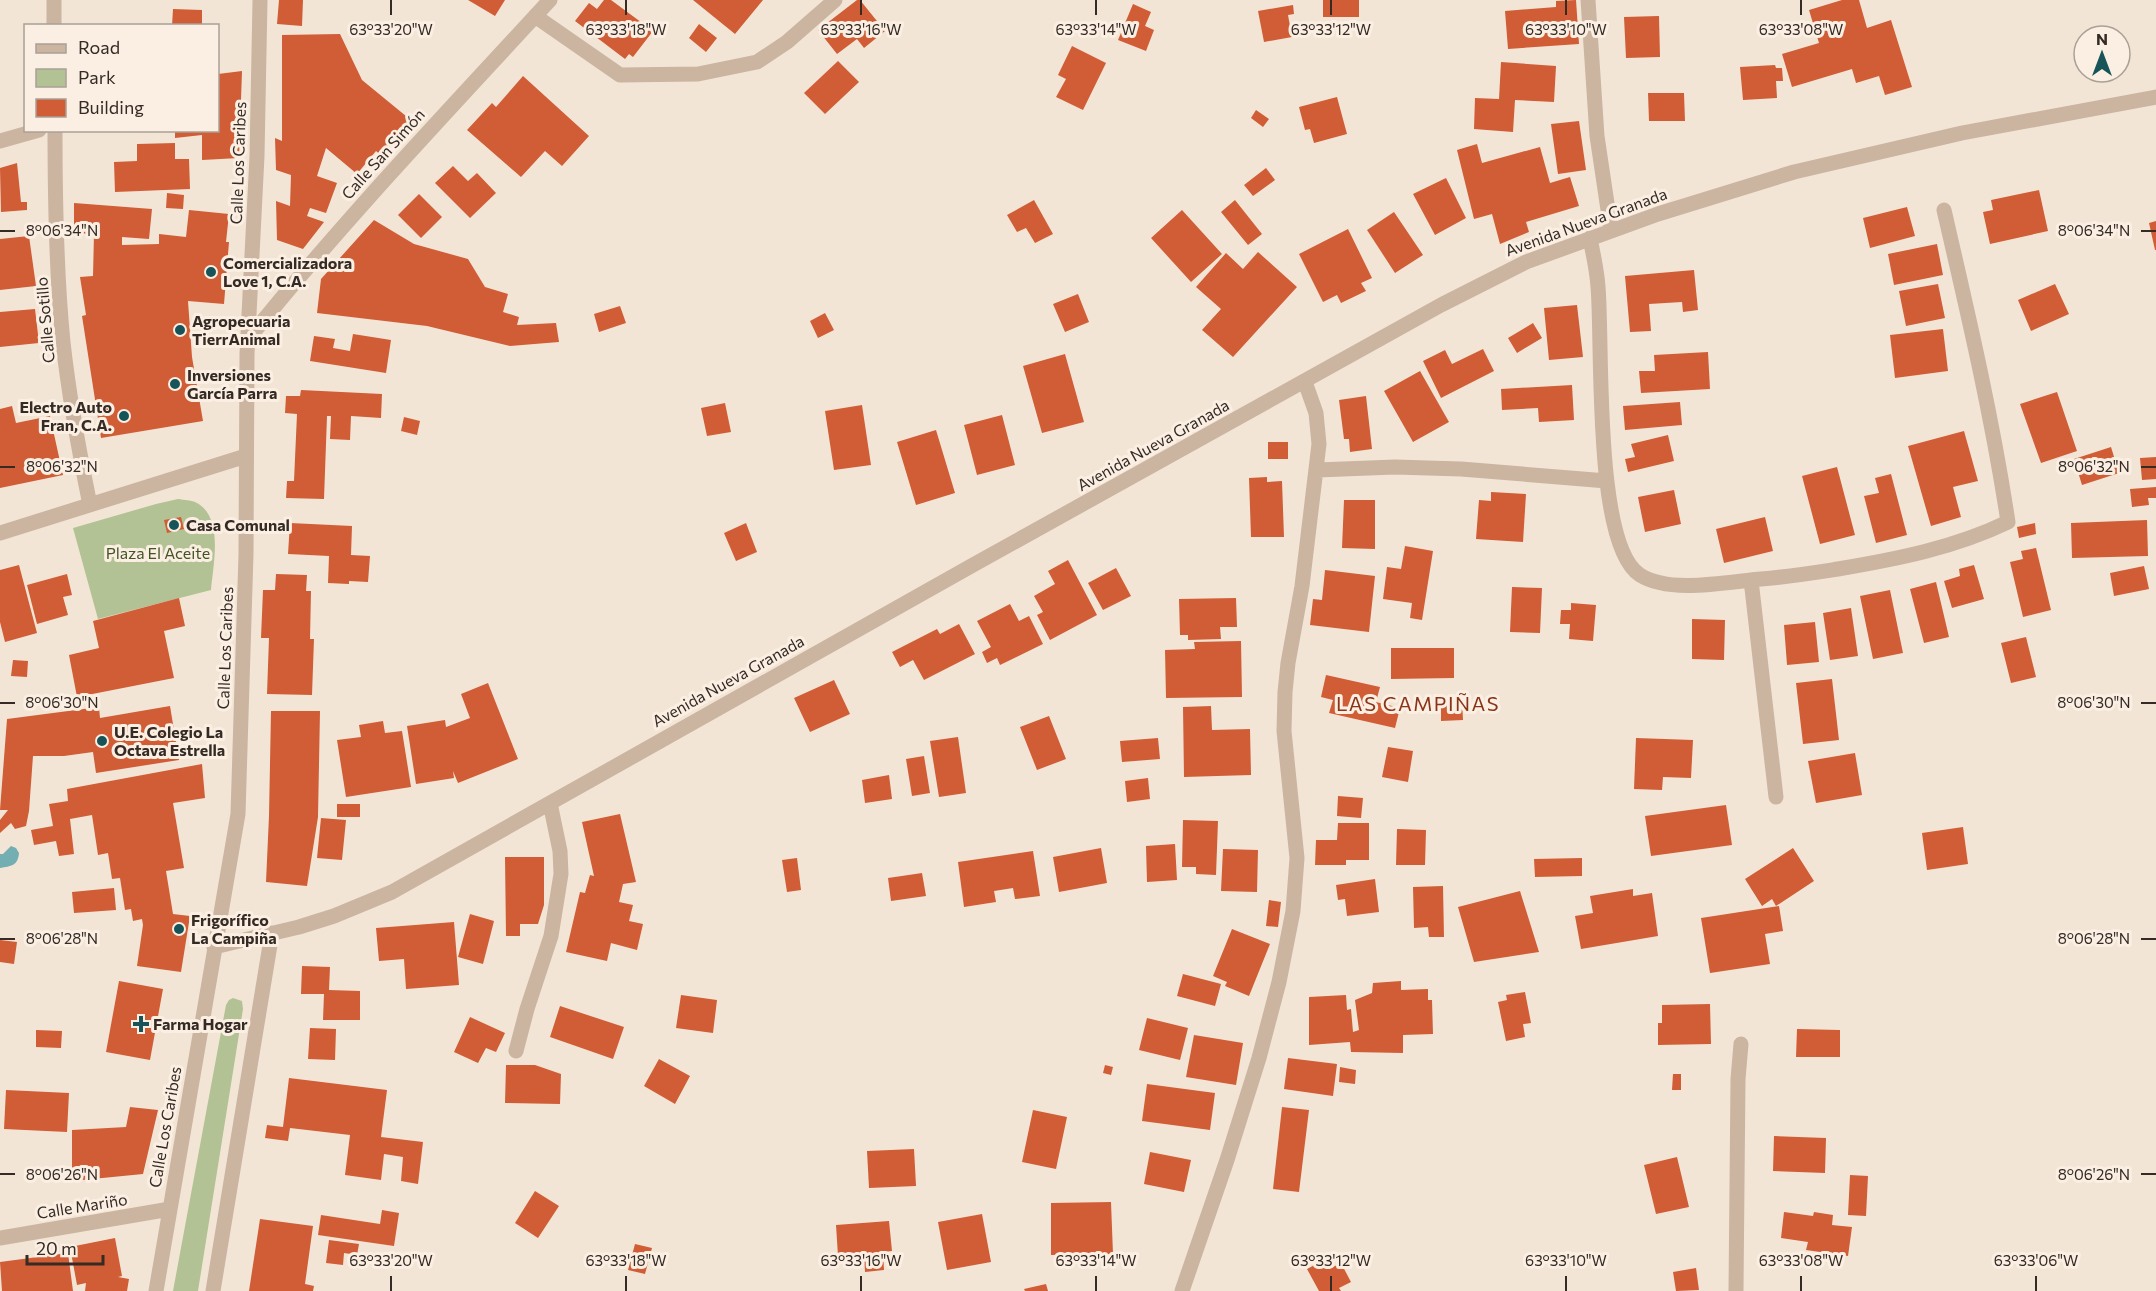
<svg xmlns="http://www.w3.org/2000/svg" width="2156" height="1291" viewBox="0 0 2156 1291" font-family="Commissioner,sans-serif">
  <rect width="100%" height="100%" fill="#f3e5d5"/>
  <!-- green -->
  <path fill="#b2c295" d="M178,499c6,1 14,1 19,4 27,15 16,62 14,87l-113,29 -25,-91 83,-24z
    M233,998l9,3 1,8 -45,282h-25l53,-286 3,-5z"/>
  <!-- water -->
  <path fill="#72aeb2" d="M11,846l5,2 3,5c-1,13 -8,13 -19,15v-14h3z"/>
  <!-- building -->
  <path fill="#d05d36" d="M279,0h24l-1,26 -25,-2z
    M468,0h37l-10,16z
    M604,0h7l42,31 -20,26 -4,-3 -4,5 -50,-38 14,-18 8,6z
    M693,0h70l-28,34z
    M857,0h3l25,31 -21,17 -7,-9 -20,15 -19,-24z
    M1323,0h36v17h-36z
    M1576,0l3,44 -71,5 -3,-38 51,-4v-6z
    M1842,0h17l8,28 24,-8 21,67 -27,8 -6,-19 -23,7 -4,-14 -60,18 -10,-33 37,-11 -10,-33z
    M1133,4l18,8 -6,14 9,4 -8,21 -28,-11z
    M1293,5l1,9 -6,1 4,22 -28,5 -6,-31z
    M173,9l29,1v16h-30z
    M1659,16l1,41 -34,1 -2,-41z
    M699,24l18,14 -11,14 -17,-14z
    M340,34l22,46 50,41 -30,35 -6,-5 -19,23 -31,-26 -9,28 20,7 -11,30 -16,-5 -3,8 17,6 -21,27 -26,-9 -1,-39 14,5 1,-31 -15,-5 -1,-32 7,3v-106z
    M1072,46l34,17 -23,47 -27,-13 10,-18 -8,-4z
    M838,61l21,21 -34,32 -21,-21z
    M1501,62l55,4 -2,36 -39,-2 -2,32 -39,-3 1,-31 24,1z
    M1775,65l1,3h6l1,13h-7l1,17 -34,2 -3,-33z
    M242,71l-3,87 -37,2v-25l-27,3v-8h43v-56z
    M523,76l66,60 -27,30 -17,-15 -24,26 -54,-47 25,-27 4,4z
    M1648,93h36l1,28h-36z
    M1337,97l10,37 -33,9 -4,-14 -5,1 -6,-23z
    M1256,110l13,9 -6,8 -12,-9z
    M1579,121l7,49 -28,4 -7,-50z
    M175,143v16h14l1,30 -75,3 -1,-30 23,-1v-17z
    M1477,144l5,19 58,-16 10,36 20,-6 9,29 -53,16 3,10 -29,12 -8,-30 -18,5 -17,-69z
    M17,163l4,39h6v8l-26,2 -1,-44z
    M453,166l15,15 9,-8 19,20 -26,25 -35,-35z
    M1266,168l9,12 -22,16 -9,-11z
    M1446,178l20,40 -31,17 -22,-41z
    M2039,190l9,41 -58,13 -7,-32 10,-2 -2,-10z
    M167,193l17,2 -1,14 -17,-1z
    M419,194l23,23 -21,21 -23,-23z
    M1034,200l19,34 -18,9 -9,-15 -9,4 -10,-17z
    M1235,200l27,34 -14,11 -27,-33z
    M74,203l78,6 -3,30 -27,-2v8l37,-1v-10l27,3 3,-27 40,4 -3,28h3l-5,62 -36,-3 4,56 11,64 -102,17 -19,-122 4,-1 -6,-38 13,-1 1,-42 -20,-1z
    M1907,207l8,29 -45,12 -7,-30z
    M1182,210l40,44 -31,28 -40,-44z
    M1394,212l29,43 -28,18 -28,-43z
    M374,220l40,24 54,15 17,28 23,7 -5,18 16,5 -2,8 39,-2 3,19 -49,4 -83,-20 -110,-13 4,-34z
    M2156,221v29h-1l-6,-27z
    M1348,229l24,49 -11,5 5,8 -25,12 -4,-8 -14,7 -24,-48z
    M29,236l7,50 -36,4v-51z
    M1937,244l6,31 -49,10 -6,-31z
    M1258,252l39,35 -64,70 -31,-27 19,-21 -25,-22 30,-34 17,16z
    M1694,270l4,40 -15,2 -1,-10 -33,2 2,27 -21,1 -5,-56z
    M1938,284l7,34 -39,8 -7,-35z
    M2055,284l14,30 -38,17 -13,-31z
    M1078,294l11,28 -24,10 -12,-28z
    M1577,305l6,52 -34,3 -5,-52z
    M620,306l6,17 -27,9 -5,-18z
    M35,309l4,34 -39,4v-35z
    M825,313l9,17 -16,8 -8,-17z
    M1533,323l9,15 -25,15 -9,-15z
    M1943,329l5,42 -53,7 -5,-43z
    M353,334l38,6 -5,33 -76,-12 4,-25 21,3 -2,9 17,3z
    M1483,349l11,22 -53,27 -18,-37 22,-11 7,14z
    M1708,352l2,37 -69,4 -2,-22h16l-1,-16z
    M1065,354l19,68 -42,11 -19,-67z
    M1420,371l29,51 -36,20 -29,-51z
    M1572,385l2,35 -35,2 -1,-14 -36,2 -1,-21z
    M301,390l81,4 -1,24 -30,-2 -1,24 -20,-1 1,-23h-4l-3,83 -38,-1 1,-17h7l3,-67 -12,-1 1,-17h14z
    M2057,392l20,59 -36,12 -21,-59z
    M1366,396l6,53 -22,3 -1,-13h-5l-5,-39z
    M1680,402l2,23 -57,5 -2,-24z
    M725,403l6,29 -24,4 -6,-28z
    M862,405l9,60 -37,5 -9,-59z
    M12,406l4,17 34,-7 13,59 -63,13v-79z
    M1002,415l13,50 -38,10 -13,-50z
    M404,417l16,4 -3,14 -16,-4z
    M936,430l19,63 -39,12 -19,-63z
    M1964,431l14,50 -25,6 8,30 -30,9 -23,-80z
    M1668,435l6,26 -46,11 -3,-13 10,-2 -4,-13z
    M1268,442h20v17h-20z
    M2111,447l8,26 -37,12 -8,-26z
    M2156,457v22l-14,1 -2,-22z
    M1837,467l18,68 -35,9 -18,-68z
    M1891,474l16,61 -31,8 -12,-47 15,-3 -4,-15z
    M1267,477v5l15,-1 2,56h-33l-2,-59z
    M2156,487v11h-8l1,7 -17,2 -2,-18z
    M1674,490l7,34 -36,8 -7,-35z
    M1491,492l35,2 -3,48 -47,-3 3,-39 12,1z
    M1344,500h31v49l-33,-1z
    M181,517l3,12 -17,4 -3,-13z
    M1765,517l8,34 -49,12 -8,-34z
    M2147,520l1,36 -76,2 -1,-35z
    M290,523l62,3 -1,29 19,1 -2,26 -19,-1v3l-21,-1 1,-27 -41,-2z
    M746,523l11,29 -21,9 -12,-28z
    M2035,523l1,11 -17,4 -2,-11z
    M1405,546l28,5 -11,69 -12,-2 2,-15 -29,-4 4,-32 14,2z
    M2036,548l15,62 -28,7 -13,-55 13,-3 -2,-8z
    M1068,560l29,55 -47,25 -13,-25 6,-3 -9,-16 21,-12 -7,-13z
    M19,565l18,68 -32,9 -5,-20v-52z
    M1974,565l10,34 -32,9 -8,-27 16,-5 -1,-7z
    M2144,566l5,23 -35,7 -4,-23z
    M1116,568l15,28 -28,14 -15,-27z
    M1325,570l50,6 -6,56 -59,-7 3,-26 9,1z
    M67,574l5,21 -9,2 5,18 -31,9 -10,-39z
    M276,574l31,1 -1,16h5l-1,48h4l-2,56 -45,-1 2,-56h-8l2,-48h12z
    M1936,582l13,55 -25,6 -14,-54z
    M1512,587l30,1 -2,45 -30,-1z
    M1890,590l13,63 -30,6 -13,-63z
    M179,598l6,28 -21,5 10,47 -97,19 -8,-42 30,-7 -6,-27z
    M1236,598l1,29h-17l1,12 -33,1v-5h-8l-1,-36z
    M1571,603l25,2 -3,36 -24,-2 1,-15h-10l1,-14h10z
    M1010,604l9,17 10,-5 14,28 -43,21 -3,-7 -10,5 -5,-11 9,-5 -14,-26z
    M1851,608l7,48 -28,4 -7,-47z
    M1692,619l33,1 -1,40 -32,-1z
    M1815,622l4,40 -32,3 -3,-40z
    M959,624l16,30 -51,26 -11,-20 -13,7 -8,-15 45,-23 3,5z
    M2026,637l10,40 -25,6 -10,-40z
    M1241,641l1,56 -76,1 -1,-48 30,-1 -1,-7z
    M1391,648h63v30l-63,1z
    M13,660l15,1 -1,16 -16,-1z
    M1326,675l54,12 -4,15 24,6 -5,20 -66,-15 4,-13 -12,-3z
    M1832,679l7,61 -36,4 -7,-61z
    M834,680l16,34 -40,18 -16,-34z
    M488,683l30,76 -60,24 -5,-12 1,7 -38,6 -9,-58 38,-6 1,7 24,-9 -9,-24z
    M1441,701h21l1,19 -22,1z
    M170,706l9,54 -83,13 -3,-21 -29,4h-31l-4,55 -3,15 -11,3 -4,-6 -11,10v-13l8,-10h-8l7,-91 92,-12 1,11z
    M1211,706l1,24 38,-1 1,46 -67,2 -1,-70z
    M271,711h49l-2,106 -11,69 -41,-4 3,-66z
    M1049,716l17,43 -29,11 -17,-43z
    M383,721l2,12 17,-2 9,56 -65,10 -9,-57 24,-3 -2,-12z
    M958,737l8,56 -27,4 -9,-56z
    M1158,738l2,21 -38,3 -2,-21z
    M1636,738l57,2 -2,38 -28,-1 -1,13 -28,-1z
    M1388,747l25,4 -5,31 -26,-5z
    M1855,753l7,42 -46,8 -8,-42z
    M924,756l6,37 -18,3 -6,-37z
    M202,764l3,34 -32,5 11,65 -18,3 7,43 17,2 -9,56 -44,-6 6,-41 -1,-6 -9,2 -2,-12 -6,1 -5,-32 -8,1 -4,-26 -10,2 -6,-40 -22,4 4,35 -15,2 -3,-15 -22,4 -3,-15 22,-4 -4,-22 19,-3 -1,-12z
    M889,775l3,24 -27,4 -3,-23z
    M1148,778l2,21 -23,3 -2,-21z
    M1338,796l25,2 -2,20 -24,-2z
    M337,804h23v13h-23z
    M1726,805l6,40 -81,11 -6,-40z
    M620,814l16,68 -13,2 -4,18 14,3 -4,16 14,3 -6,26 -26,-7 -4,18 -41,-9 14,-60 5,1 5,-18 4,1 -12,-54z
    M321,818l25,2 -4,40 -25,-2z
    M1183,820l35,1 -2,54 -20,-1v-7h-14z
    M1338,823h31v37h-23v5h-31l1,-25h21z
    M1963,827l5,37 -41,6 -5,-37z
    M1397,829l29,1 -1,35h-29z
    M1175,844l2,36 -30,2 -1,-36z
    M1101,848l6,35 -48,9 -6,-35z
    M1793,848l21,33 -38,25 -4,-7 -10,7 -17,-27z
    M1223,849l35,1 -1,42 -36,-1z
    M1033,851l7,45 -25,3 -2,-11 -19,3 2,11 -32,5 -6,-45z
    M505,857h39v48l-6,19h-18v12h-14z
    M797,858l4,32 -14,2 -5,-32z
    M1582,858v18l-47,1 -1,-18z
    M922,873l4,23 -35,5 -3,-23z
    M1375,879l4,33 -32,4 -2,-17 -7,1 -2,-15z
    M1443,886l1,51h-15l-1,-10 -14,1 -1,-41z
    M114,888l2,22 -42,3 -2,-21z
    M1633,889v7l19,-3 6,43 -77,13 -6,-33 18,-3 -3,-17z
    M1520,891l19,61 -65,10 -16,-55z
    M1269,900l12,2 -3,25 -12,-1z
    M1779,906l4,25 -18,3 5,30 -60,9 -9,-55z
    M470,914l24,7 -11,43 -25,-7z
    M454,922l5,63 -53,4 -2,-30 -25,2 -3,-33z
    M1232,929l38,15 -21,52 -24,-10 2,-4 -14,-6z
    M0,940l17,2 -3,22 -14,-2z
    M302,966l28,1 -1,23 31,1v29h-37l1,-26h-23z
    M1183,974l38,10 -6,22 -38,-10z
    M119,981l44,8 -13,71 -44,-8z
    M1401,981v9l27,-1v11h4l1,34 -30,1v18l-52,-1 -1,-10 -41,3v-48l37,-2 1,15 4,-1 2,23 6,-2 -4,-30 17,-7 1,-10z
    M1525,992l6,31 -8,1 2,13 -19,4 -8,-39 9,-2 -1,-5z
    M681,995l36,5 -4,33 -37,-5z
    M1710,1004l1,40 -53,1v-22h4v-18z
    M560,1006l64,21 -11,32 -63,-22z
    M470,1017l35,16 -9,19 -10,-4 -8,15 -24,-11z
    M1147,1018l41,10 -8,32 -41,-10z
    M310,1028l26,1 -1,31 -27,-1z
    M1797,1029l43,1v27h-44z
    M36,1030l26,1 -1,17 -25,-1z
    M1194,1035l49,8 -7,42 -50,-8z
    M1288,1058l49,6 -4,32 -49,-7z
    M659,1059l31,17 -15,28 -31,-18z
    M506,1065h29l26,9 -1,30 -55,-1z
    M1105,1065l8,2 -2,8 -8,-2z
    M1340,1067l16,3 -1,14 -16,-2z
    M1673,1074h8v16h-9z
    M289,1078l98,12 -6,47 42,5 -5,42 -17,-3 2,-24 -19,-3 -3,26 -36,-5 5,-40 -60,-7 -2,13 -23,-3 2,-13 16,2z
    M1147,1084l68,9 -5,37 -68,-9z
    M6,1090l63,3 -2,39 -63,-3z
    M130,1107l28,3 -15,64 -71,7v-51l54,-3z
    M1282,1107l27,3 -10,82 -26,-3z
    M1033,1110l34,7 -11,52 -34,-7z
    M1774,1136l52,2 -1,35 -52,-2z
    M914,1149l2,37 -47,2 -2,-37z
    M1150,1152l41,8 -7,32 -40,-8z
    M1677,1157l12,50 -33,7 -12,-49z
    M1850,1175l18,1 -2,40 -18,-1z
    M535,1191l24,15 -21,32 -23,-15z
    M1111,1202l2,52 -62,1v-52z
    M382,1210l17,3 -5,33 -76,-11 3,-20 59,9z
    M1784,1212l29,4 1,-4 19,3 -1,10 20,2 -4,29 -42,-6 2,-8 -27,-4z
    M982,1214l9,48 -44,8 -9,-48z
    M260,1219l53,7 -8,58 9,2 -1,5h-64z
    M889,1221l3,30 -9,1 1,18 -19,2 -1,-18 -26,2 -2,-31z
    M115,1238l7,38 -4,1 11,2 -2,12h-42l1,-8 -9,2 -7,-38z
    M329,1240l30,4 -2,11 -13,-2 -1,12 -17,-2z
    M635,1244l17,4 -7,26 -17,-4z
    M68,1253l5,38h-71l-2,-29z
    M1324,1260l5,9 12,-6 10,19 -12,6 2,3h-22l-12,-22z
    M1696,1268l3,22 -23,1 -3,-19z
    M1046,1284l2,7h-23l-1,-2z"/>
  <g fill="none" stroke-linecap="round" stroke-linejoin="round">
    <!-- minor -->
    <path stroke="#cbb5a1" stroke-width="15" d="M54,0v26
      M1588,0l9,136 14,94
      M535,16l85,59 78,-1 59,-12 30,-20 48,-42
      M55,130c0,71 1,142 8,212 6,55 16,109 27,163
      M0,141l39,-11
      M1590,238c3,16 7,32 8,49 5,56 -5,258 42,288 30,19 87,7 121,4 26,-2 51,-6 77,-10 59,-10 116,-21 170,-47 -16,-106 -40,-208 -64,-312
      M249,338c95,-118 199,-227 301,-338
      M1317,470l78,-3 66,2 146,12
      M0,533l246,-77
      M1751,580l25,217
      M214,947l85,-20 35,-11 58,-24 581,-327 468,-260 85,-43 132,-48 136,-42 168,-39 194,-36
      M516,1051l11,-42 24,-73 10,-62 -1,-23 -10,-48
      M0,1238l170,-29
      M156,1291l82,-477 8,-260 1,-200 10,-198 3,-156
      M213,1291l59,-358
      M1182,1291l45,-131 32,-102 20,-76 14,-71 4,-53 -13,-127 1,-39 3,-29 14,-77 17,-142 -3,-31 -11,-31
      M1736,1291l2,-212 3,-35"/>
  </g>
  <!-- ticks -->
  <path fill="none" stroke="#352a24" stroke-width="2" d="M391,0v15M626,0v15M861,0v15M1096,0v15M1331,0v15M1566,0v15M1801,0v15M0,231h15M2141,231h15M0,467h15M2141,467h15M0,703h15M2141,703h15M0,939h15M2141,939h15M0,1174h15M2141,1174h15M391,1276v15M626,1276v15M861,1276v15M1096,1276v15M1331,1276v15M1566,1276v15M1801,1276v15M2036,1276v15"/>
  <!-- markers -->
  <g fill="#175459" stroke="#faefe2" stroke-width="2">
    <circle cx="211" cy="272" r="6"/>
    <circle cx="180" cy="330" r="6"/>
    <circle cx="175" cy="384" r="6"/>
    <circle cx="124" cy="416" r="6"/>
    <circle cx="174" cy="525" r="6"/>
    <circle cx="102" cy="741" r="6"/>
    <circle cx="179" cy="929" r="6"/>
    <path d="M138 1015h6v6h6v6h-6v6h-6v-6h-6v-6h6z"/>
  </g>
  <g text-anchor="middle" stroke-width="6" stroke-linejoin="round" paint-order="stroke">
    <!-- street labels -->
    <g font-size="16" fill="#352a24" stroke="#faefe2">
      <text transform="translate(383 154) rotate(-48)" y="6">Calle San Simón</text>
      <text transform="translate(238 163) rotate(-88)" y="6">Calle Los Caribes</text>
      <text transform="translate(1586 222) rotate(-20)" y="6">Avenida Nueva Granada</text>
      <text transform="translate(45 320) rotate(-95)" y="6">Calle Sotillo</text>
      <text transform="translate(1153 445) rotate(-29)" y="6">Avenida Nueva Granada</text>
      <text transform="translate(225 648) rotate(-88)" y="6">Calle Los Caribes</text>
      <text transform="translate(728 681) rotate(-29)" y="6">Avenida Nueva Granada</text>
      <text transform="translate(165 1127) rotate(-80)" y="6">Calle Los Caribes</text>
      <text transform="translate(82 1206) rotate(-9)" y="6">Calle Mariño</text>
    </g>
    <!-- poi labels -->
    <g font-size="16" font-weight="bold" fill="#352a24" stroke="#faefe2" text-anchor="start">
      <text x="223" y="269">Comercializadora<tspan x="223" dy="18">Love 1, C.A.</tspan></text>
      <text x="192" y="327">Agropecuaria<tspan x="192" dy="18">TierrAnimal</tspan></text>
      <text x="187" y="381">Inversiones<tspan x="187" dy="18">García Parra</tspan></text>
      <text x="112" y="413" text-anchor="end">Electro Auto<tspan x="112" dy="18">Fran, C.A.</tspan></text>
      <text x="186" y="531">Casa Comunal</text>
      <text x="114" y="738">U.E. Colegio La<tspan x="114" dy="18">Octava Estrella</tspan></text>
      <text x="191" y="926">Frigorífico<tspan x="191" dy="18">La Campiña</tspan></text>
      <text x="153" y="1030">Farma Hogar</text>
    </g>
    <!-- park labels -->
    <g font-size="16" fill="#435526" stroke="#faefe2">
      <text x="158" y="559">Plaza El Aceite</text>
    </g>
    <!-- quarter labels -->
    <g font-size="20" letter-spacing="1.5" fill="#8a3417" stroke="#faefe2">
      <text x="1418" y="711">LAS CAMPIÑAS</text>
    </g>
  </g>
  <g font-size="15" text-anchor="middle" fill="#352a24" stroke="#faefe2" stroke-width="6" stroke-linejoin="round" paint-order="stroke">
    <text x="391" y="35">63°33'20"W</text>
    <text x="626" y="35">63°33'18"W</text>
    <text x="861" y="35">63°33'16"W</text>
    <text x="1096" y="35">63°33'14"W</text>
    <text x="1331" y="35">63°33'12"W</text>
    <text x="1566" y="35">63°33'10"W</text>
    <text x="1801" y="35">63°33'08"W</text>
    <text x="62" y="236">8°06'34"N</text>
    <text x="2094" y="236">8°06'34"N</text>
    <text x="62" y="472">8°06'32"N</text>
    <text x="2094" y="472">8°06'32"N</text>
    <text x="62" y="708">8°06'30"N</text>
    <text x="2094" y="708">8°06'30"N</text>
    <text x="62" y="944">8°06'28"N</text>
    <text x="2094" y="944">8°06'28"N</text>
    <text x="62" y="1180">8°06'26"N</text>
    <text x="2094" y="1180">8°06'26"N</text>
    <text x="391" y="1266">63°33'20"W</text>
    <text x="626" y="1266">63°33'18"W</text>
    <text x="861" y="1266">63°33'16"W</text>
    <text x="1096" y="1266">63°33'14"W</text>
    <text x="1331" y="1266">63°33'12"W</text>
    <text x="1566" y="1266">63°33'10"W</text>
    <text x="1801" y="1266">63°33'08"W</text>
    <text x="2036" y="1266">63°33'06"W</text>
  </g>
  <!-- legend -->
  <rect x="24" y="24" width="195" height="108" fill="#faefe2" stroke="#aba096" stroke-width="1.5"/>
  <rect x="36" y="44" width="30" height="9" fill="#cbb5a1" stroke="#aba096" stroke-width="1.5"/>
  <text x="78" y="54" font-size="18" fill="#352a24">Road</text>
  <rect x="36" y="69" width="30" height="18" fill="#b2c295" stroke="#aba096" stroke-width="1.5"/>
  <text x="78" y="84" font-size="18" fill="#352a24">Park</text>
  <rect x="36" y="99" width="30" height="18" fill="#d05d36" stroke="#aba096" stroke-width="1.5"/>
  <text x="78" y="114" font-size="18" fill="#352a24">Building</text>
  <!-- north arrow -->
  <g transform="translate(2102 54)"><circle r="28" fill="#faefe2" stroke="#aba096" stroke-width="1.5"/>
  <path d="M0-4.5L10 22L0 15L-10 22Z" fill="#175459"/>
  <text y="-9" font-size="16" font-weight="bold" text-anchor="middle" fill="#352a24">N</text>
  </g>
  <!-- scale -->
  <path d="M27 1255v9h76v-9" fill="none" stroke="#352a24" stroke-width="3"/>
  <text x="36" y="1255" font-size="18" fill="#352a24" stroke="#faefe2" stroke-width="4.5" paint-order="stroke">20 m</text>
</svg>
